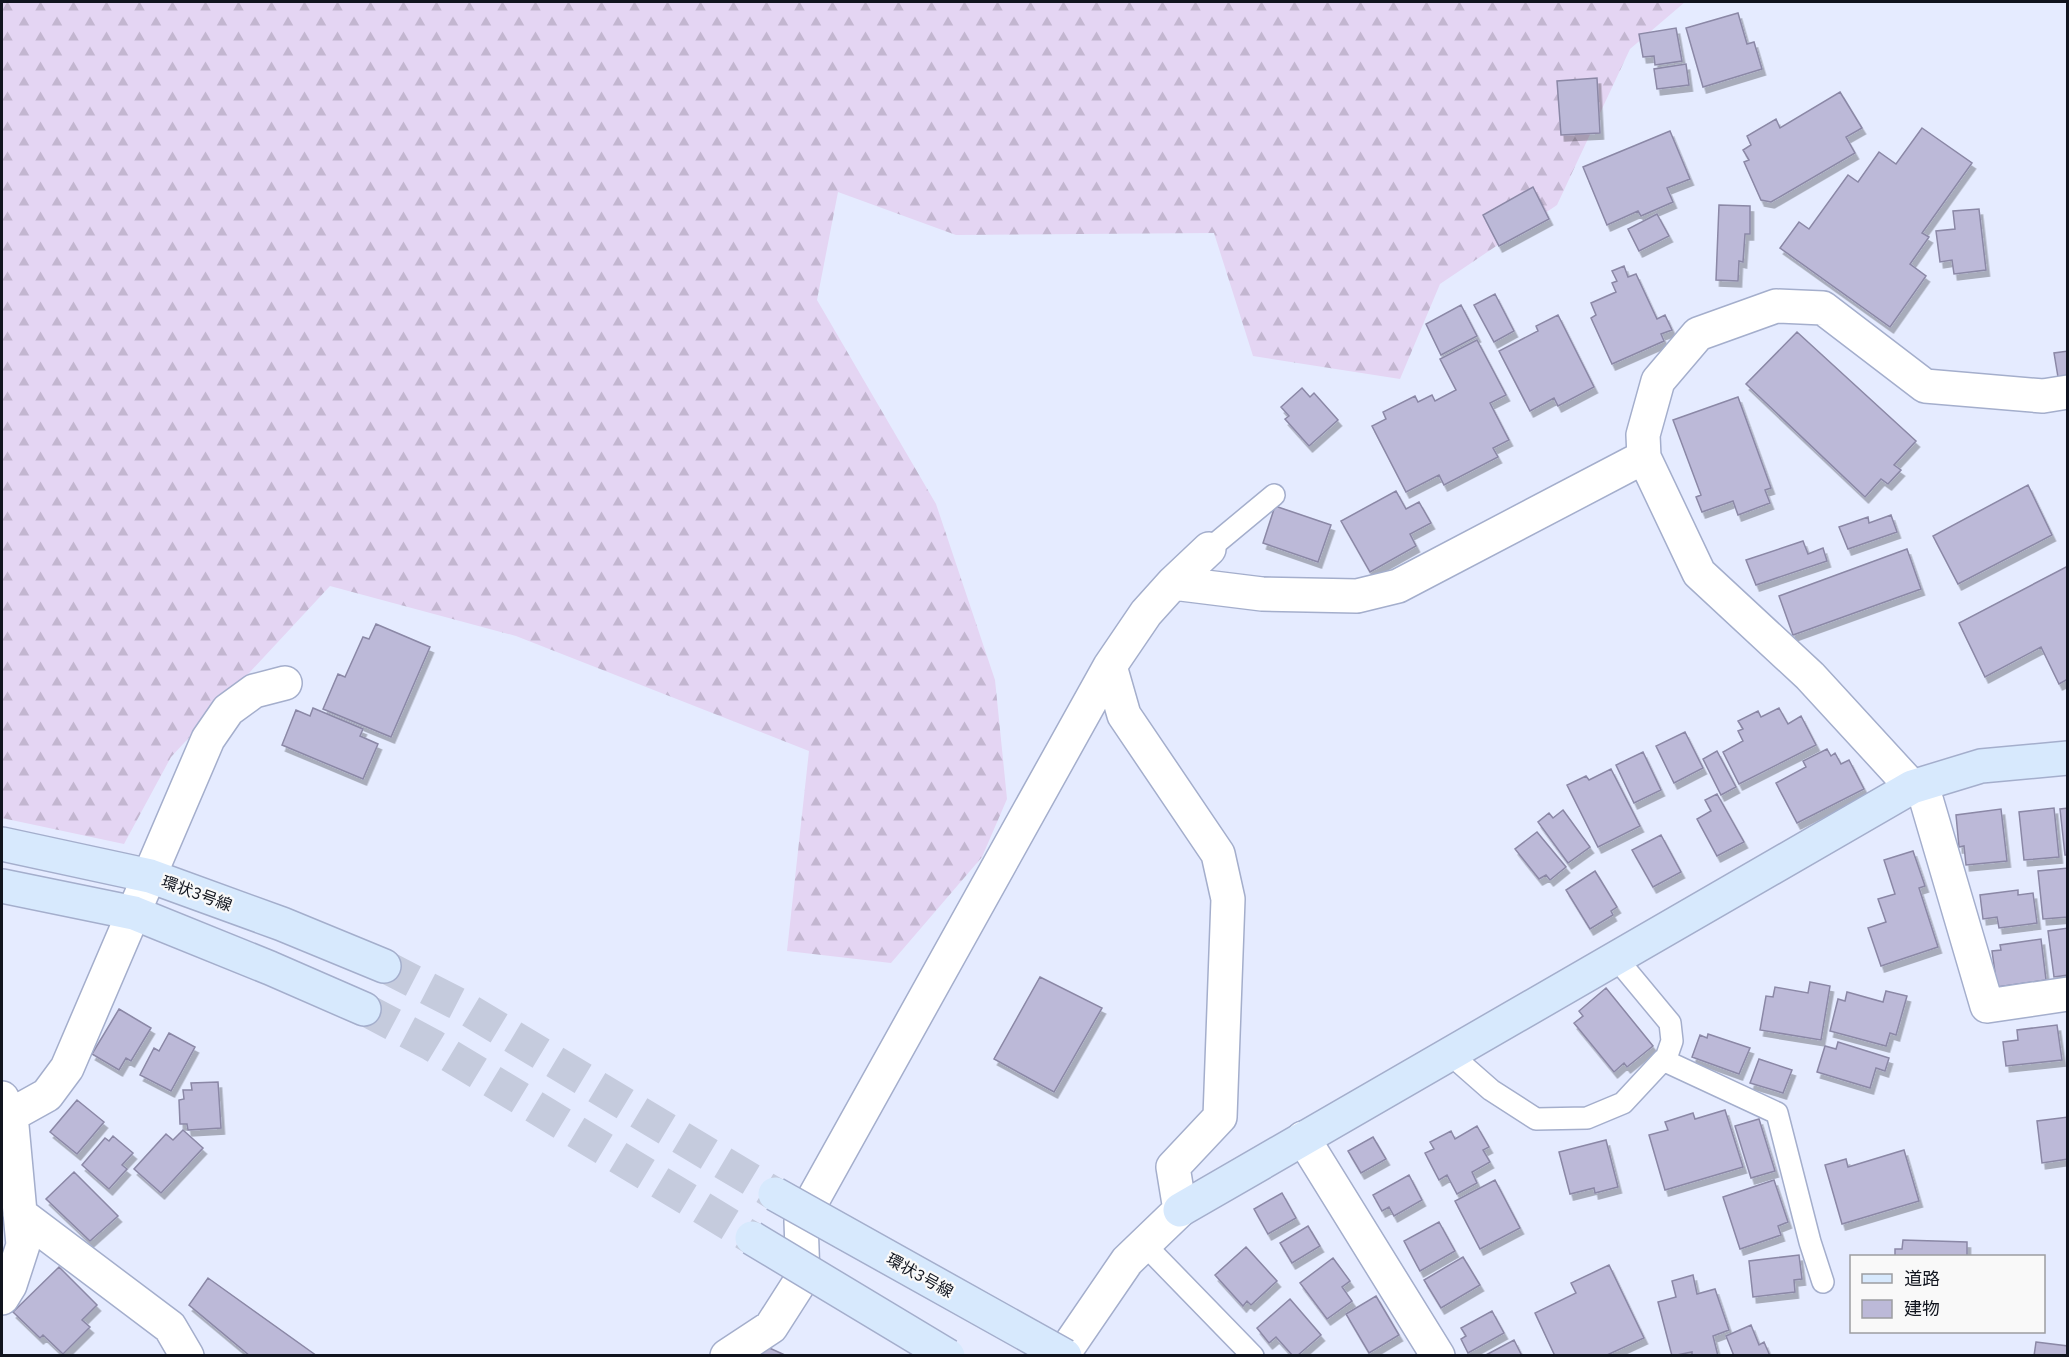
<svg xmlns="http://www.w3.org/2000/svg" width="2069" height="1357" viewBox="0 0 2069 1357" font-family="'IBM Plex Sans','Noto Sans JP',sans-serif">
  <defs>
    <pattern id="forest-firs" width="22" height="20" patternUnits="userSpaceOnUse" patternTransform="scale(1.5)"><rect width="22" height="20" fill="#e4d5f3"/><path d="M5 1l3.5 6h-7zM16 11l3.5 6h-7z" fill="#c3b6d0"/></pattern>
    <filter id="shadow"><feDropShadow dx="3.5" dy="6" stdDeviation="0" flood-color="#0004"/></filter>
  </defs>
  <rect width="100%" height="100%" fill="#e5ebff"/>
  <!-- forest -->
  <path fill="url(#forest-firs)" d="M2,2h1683l-55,47 -73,156 -117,79 -40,95 -147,-23 -39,-123 -258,2 -118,-43 -21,108 119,204 59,176 12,119 -25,58 -91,106 -104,-12 22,-200 -293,-115 -186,-50 -159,171 -47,87 -122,-26z"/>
  <!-- building -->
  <path fill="#bcb9d8" stroke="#8b88a6" stroke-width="1.5" filter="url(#shadow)" d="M1738,13l9,31 7,-2 8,27 -59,18 -17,-59z
    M1676,28l6,33 -27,4 -1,-9 -11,1 -4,-23z
    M1686,64l3,21 -32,4 -3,-20z
    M1597,78l3,55 -39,2 -4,-54z
    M1840,92l22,36 -16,9 9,16 -84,49 -10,-2 -17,-38 5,-2 -6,-10 8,-5 -4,-9 29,-17 4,9z
    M1922,128l50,35 -50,70 7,4 -19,27 16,12 -36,51 -110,-79 19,-26 10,7 39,-54 10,7 21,-30 17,12z
    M1670,131l20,48 -23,9 6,14 -32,14 -3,-5 -31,14 -24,-58z
    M1533,187l16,32 -50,27 -16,-31z
    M1719,205l31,1v28h-5l-2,28 -4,-1 -1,20 -22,-1z
    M1979,209l7,61 -32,4 -2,-14 -12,2 -4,-31 19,-2 -2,-18z
    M1657,214l12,22 -30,15 -11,-22z
    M1624,266l4,11 8,-3 21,45 8,-4 7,15 -11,4 3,7 -52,23 -21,-46 5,-3 -5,-12 25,-11 -4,-9 5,-2 -5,-10z
    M1495,294l19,37 -20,11 -20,-37z
    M1461,305l16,31 -36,19 -15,-31z
    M1558,315l36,72 -36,19 -4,-8 -24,13 -31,-60 39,-20 -2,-5z
    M1797,332l119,109 -22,24 7,5 -13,14 -7,-5 -16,18 -119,-113z
    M1477,340l29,55 -16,8 19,37 -16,8 5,9 -54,28 -5,-10 -33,17 -34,-66 14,-7 -3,-7 32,-16 3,6 14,-7 3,6 21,-11 -16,-31z
    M2068,351v25l-10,1 -4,-24z
    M1302,388l8,9 4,-4 24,27 -29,26 -24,-27 4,-3 -8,-9z
    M1738,397l33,91 -6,2 5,13 -32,12 -5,-14 -31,11 -6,-15 5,-2 -28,-75z
    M2028,485l24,50 -94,49 -25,-48z
    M1396,491l10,18 13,-7 12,21 -21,11 6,12 -46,26 -29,-51z
    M1275,506l56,19 -13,37 -55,-19z
    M1891,515l6,17 -49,17 -9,-22 29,-10 1,6z
    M1803,541l5,13 15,-6 4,13 -71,24 -10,-25z
    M1907,549l14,40 -128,46 -14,-39z
    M2068,566v113l-9,5 -18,-37 -56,30 -26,-54z
    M376,624l54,23 -39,90 -68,-28 15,-35 7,3 18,-40 6,2z
    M313,708l50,21 -3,7 18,8 -15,35 -81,-34 14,-35 14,6z
    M1779,708l9,16 13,-8 15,29 -77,39 -16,-32 20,-11 -5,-10 5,-2 -5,-8 20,-10 3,6z
    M1685,732l18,36 -29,15 -18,-37z
    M1827,749l4,7 4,-3 6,11 8,-4 15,29 -67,34 -21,-40 30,-16 -3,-6z
    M1717,751l19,36 -15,8 -18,-36z
    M1643,752l18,38 -27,13 -18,-38z
    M1611,769l29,57 -42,21 -31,-62 19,-9 3,4z
    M1717,794l27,48 -27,14 -20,-37 14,-8 -6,-11z
    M2054,808l5,49 -35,3 -5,-48z
    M2068,808v47h-3l-5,-46z
    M2001,809l6,52 -41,4 -2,-19 -5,1 -3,-32z
    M1563,810l27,37 -22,16 -30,-41 11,-9 4,5z
    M1537,832l29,35 -16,13 -4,-5 -7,4 -24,-30z
    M1661,835l20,37 -28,15 -21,-37z
    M1913,851l12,35 -6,2 19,59 -57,19 -13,-38 18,-6 -8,-23 17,-5 -11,-34z
    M2068,868v49l-25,2 -5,-48z
    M1595,871l22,36 -6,4 2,4 -23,14 -24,-39z
    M2018,890v5l15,-2 4,30 -38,5 -2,-11 -14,2 -3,-24z
    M2068,928v47l-14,2 -6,-46z
    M2041,939l5,41 -49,7 -5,-36 9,-1 -1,-5z
    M1040,977l62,31 -48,84 -60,-33z
    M1810,982l20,4 -9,54 -61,-10 6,-34 7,1 2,-10 33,6z
    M1606,988l47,58 -26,21 -3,-4 -10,9 -40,-49 9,-7 -4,-5z
    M1886,991l21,5 -11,39 -6,-2 -4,13 -56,-15 8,-32 7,2 2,-9 36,10z
    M119,1009l32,19 -20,33 -5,-3 -7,12 -27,-16z
    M2057,1025l5,35 -56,6 -3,-24 15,-2 -1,-10z
    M169,1033l26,14 -24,44 -31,-16 14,-27 5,3z
    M1708,1034l42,14 -11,26 -47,-17 8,-22 7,3z
    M1838,1042l51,16 -4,13 -9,-3 -6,20 -53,-16 8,-26 11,3z
    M1759,1059l33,11 -9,23 -33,-10z
    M218,1082l3,46 -33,2 -1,-6h-7l-1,-24 5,-1 -1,-9h9l-1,-7z
    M77,1100l27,22 -27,32 -27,-22z
    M1725,1110l18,57 -78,23 -16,-55 19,-5 -3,-8 28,-9 2,6z
    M2068,1117v42l-26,4 -5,-42z
    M1759,1119l16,52 -24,7 -16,-52z
    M1477,1126l12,21 -6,3 7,12 -18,10 5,11 -20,11 -10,-19 -8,5 -14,-27 9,-4 -4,-7 21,-11 4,8z
    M183,1130l20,18 -42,45 -27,-24 32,-35 7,6z
    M113,1136l20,17 -11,12 5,4 -18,20 -27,-24 23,-27 4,3z
    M1373,1137l13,22 -25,14 -13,-22z
    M1606,1140l12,47 -23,6 -1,-5 -24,6 -11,-42z
    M1904,1150l15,51 -77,23 -17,-59 21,-6 2,8z
    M74,1172l44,44 -28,25 -44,-42z
    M1409,1175l13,25 -28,16 -5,-9 -7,4 -9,-16z
    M1495,1180l25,48 -40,21 -25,-48z
    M1774,1180l14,42 -10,4 3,9 -41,14 -17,-52z
    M1282,1193l14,25 -28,16 -14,-25z
    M1439,1222l16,29 -35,20 -16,-30z
    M1308,1226l12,20 -28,17 -12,-20z
    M1903,1240l64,2v14h-72v-7h7z
    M1246,1247l31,34 -26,24 -4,-4 -4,5 -28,-31z
    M1799,1255l3,24 -8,1 1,12 -42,5 -4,-36z
    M1463,1257l17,28 -39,23 -17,-28z
    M1333,1258l17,23 -8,6 10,14 -25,18 -27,-36z
    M1609,1265l35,73 -39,18h-50l-20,-43 41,-20 -5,-10z
    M59,1267l38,38 -15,15 8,7 -27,27 -20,-19 -3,3 -27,-26z
    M1693,1275l4,19 18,-5 14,41 -16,6 5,20h-26v-4l-20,4 -14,-54 18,-5 -4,-16z
    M208,1278l109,78h-67l-61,-51z
    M1376,1296l23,39 -30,18 -23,-39z
    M1290,1299l31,36 -24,21h-4l-17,-19 -7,6 -12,-15z
    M1492,1311l12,22 -36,20 -7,-14 5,-3 -5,-8z
    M1751,1325l8,20 5,-3 6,14h-36l-8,-20z
    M1514,1340l8,16h-38z
    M2036,1342l32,4v10h-34z
    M765,1346l22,10h-26z"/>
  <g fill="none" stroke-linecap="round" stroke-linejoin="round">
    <!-- secondary-tunnel -->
    <path stroke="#c5cbdd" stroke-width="33" stroke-dasharray="33 16" stroke-linecap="butt" d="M384,966l76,39 315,189
      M364,1009l68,36 320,193"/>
    <defs>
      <path id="lane" d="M1209,549l65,-54
        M1616,958l54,65 2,18 -7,20
        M1450,1054l41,36 45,29 51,-1 36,-15 40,-43 114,53 33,129 13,40
        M1144,1244l109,112"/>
      <path id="street" d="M1173,583l89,11 95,2 41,-10 246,-129
        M1922,785l65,221 81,-12
        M1912,787l-102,-111 -111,-103 -55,-116 -1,-22 15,-54 40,-47 78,-28 47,2 102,78 118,10 25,-4
        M2,1098l9,17 12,130 -13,40 -8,13
        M11,1115l36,-20 20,-27 141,-329 20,-29 26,-19 31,-8
        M1303,1138l135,218
        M20,1214l150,113 17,29
        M727,1356l44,-29 32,-50 -2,-56 309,-555 36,-53 27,-30 36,-34
        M1062,1356l65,-95 53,-51 -7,-43 47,-50 8,-218 -10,-45 -94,-139 -14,-49"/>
      <path id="secondary" d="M2,844l148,32 132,48 102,42
        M2,886l132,27 136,55 94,41
        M1180,1210l732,-423 69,-21 87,-8"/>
    </defs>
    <!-- lane casing -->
    <use href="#lane" stroke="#a4aecc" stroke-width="24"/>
    <!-- street casing -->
    <use href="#street" stroke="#a4aecc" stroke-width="36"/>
    <!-- secondary casing -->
    <use href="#secondary" stroke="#a4aecc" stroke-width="36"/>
    <!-- lane -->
    <use href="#lane" stroke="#fff" stroke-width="21"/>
    <!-- street -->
    <use href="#street" stroke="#fff" stroke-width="33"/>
    <!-- secondary -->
    <use href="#secondary" stroke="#d7e9fd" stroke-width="33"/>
    <defs>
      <path id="secondary-bridge" d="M775,1194l290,162
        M752,1238l196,118"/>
    </defs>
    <!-- secondary-bridge casing -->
    <use href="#secondary-bridge" stroke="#a4aecc" stroke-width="36" stroke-linecap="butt"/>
    <!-- secondary-bridge -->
    <use href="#secondary-bridge" stroke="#d7e9fd" stroke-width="33"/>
  </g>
  <g text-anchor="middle" stroke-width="4.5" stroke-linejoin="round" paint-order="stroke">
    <!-- street labels -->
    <g font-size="16" fill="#10141e" stroke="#f9f9f9">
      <text transform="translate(197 893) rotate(20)" y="6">環状3号線</text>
      <text transform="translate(920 1275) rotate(29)" y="6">環状3号線</text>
    </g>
  </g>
  <!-- border -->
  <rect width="2069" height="1357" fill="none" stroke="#10141e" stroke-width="6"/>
  <!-- legend -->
  <rect x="1850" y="1255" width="195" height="78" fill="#f9f9f9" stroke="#9c9da1" stroke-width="1.5"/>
  <rect x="1862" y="1274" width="30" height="9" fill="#d7e9fd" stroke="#9c9da1" stroke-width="1.5"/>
  <text x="1904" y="1285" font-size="18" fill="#10141e">道路</text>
  <rect x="1862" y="1300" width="30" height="18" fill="#bcb9d8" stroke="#9c9da1" stroke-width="1.5"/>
  <text x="1904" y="1315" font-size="18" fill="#10141e">建物</text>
</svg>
